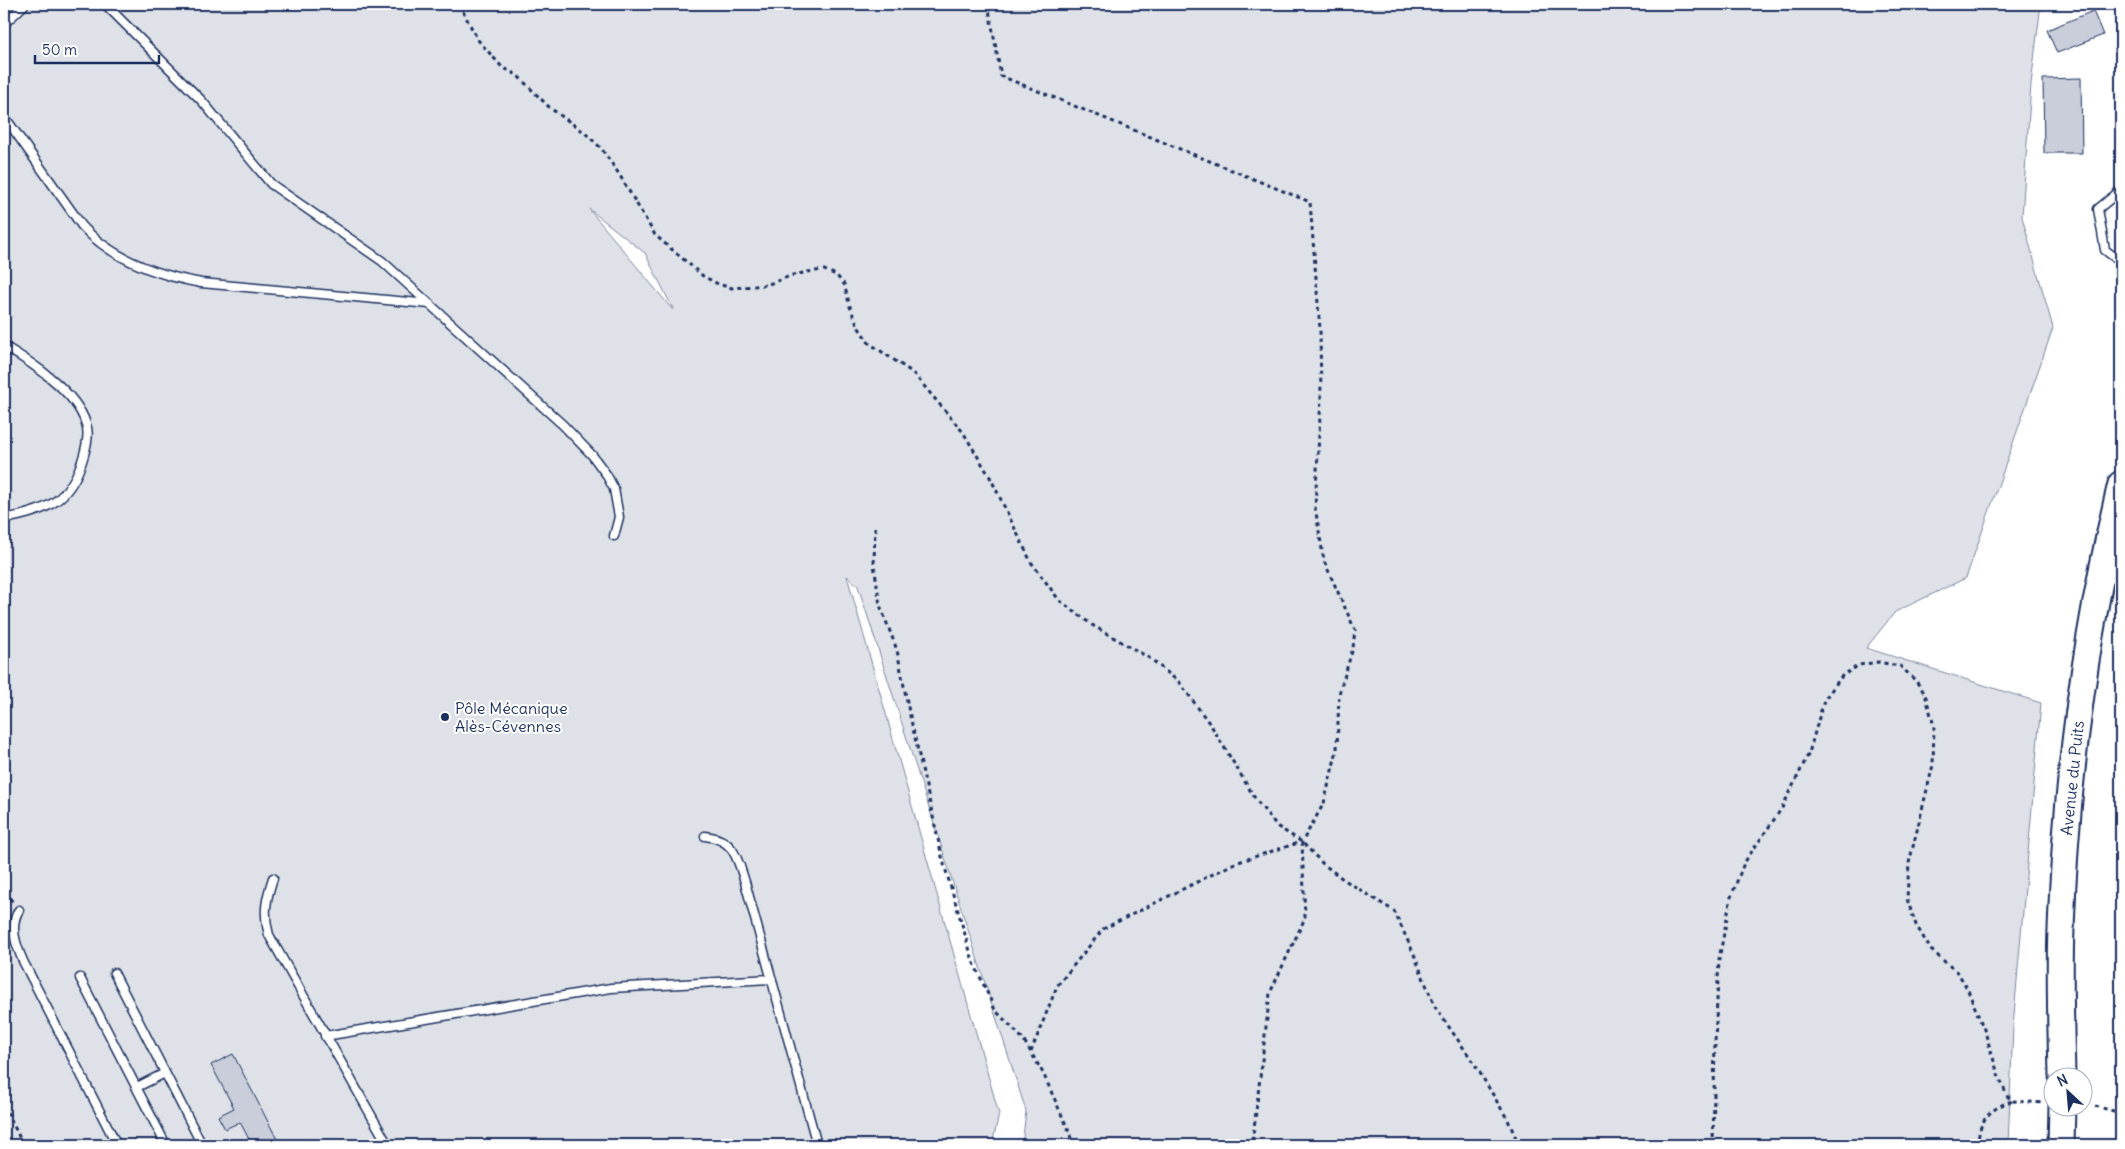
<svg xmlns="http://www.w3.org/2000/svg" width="2125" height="1149" viewBox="0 0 2125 1149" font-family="Delius,sans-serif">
  <rect width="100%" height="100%" fill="#fff"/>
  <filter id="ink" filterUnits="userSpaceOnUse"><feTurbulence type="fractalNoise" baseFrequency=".02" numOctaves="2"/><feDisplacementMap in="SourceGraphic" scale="10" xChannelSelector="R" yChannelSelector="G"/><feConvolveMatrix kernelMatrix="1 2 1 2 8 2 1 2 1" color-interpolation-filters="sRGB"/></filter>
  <g filter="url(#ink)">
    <!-- green -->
    <path fill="#dee1e7" stroke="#7c88a2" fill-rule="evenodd" d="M4,4h2037l-10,80 -9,133 31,111 -87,250 -71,34 -29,36 175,55 -28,324 -5,118h-986l4,-34 -168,-525 -11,-10 152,538 -7,31h-988zM589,209l56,44 28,56h-1z"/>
    <!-- building -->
    <path fill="#caceda" stroke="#1b2f5e" d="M2093,11l10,24 -46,18 -10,-23z
      M2081,78l1,75h-38l-1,-74z
      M233,1054l47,91h-28l-12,-23 -15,7 -7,-13 16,-8 -23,-43z"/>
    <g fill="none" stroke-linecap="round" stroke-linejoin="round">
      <defs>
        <path id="service" d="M105,4l97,97 69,83 111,77 181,164 29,30 14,19 8,15 5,28 -5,19
          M4,24l21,-20
          M4,116l78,110c30,33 75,49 119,57l229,21
          M2121,190l-23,19 7,41 16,12
          M4,346c28,17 72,45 82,78 4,10 0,24 -3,34 -13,44 -37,53 -79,61
          M705,836c29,3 32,21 40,46l72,263
          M273,878c-7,21 -10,36 -4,57l119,210
          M19,910c-10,16 -3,35 4,51l94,184
          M114,973l88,172
          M80,978l86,167
          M325,1036l286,-48 161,-9
          M137,1087l28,-14"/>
        <path id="primary" d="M2062,1076c-1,-49 -3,-98 -1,-147 5,-150 25,-300 60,-445
          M2061,1145l1,-39"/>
      </defs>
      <!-- service casing -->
      <use href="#service" stroke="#1b2f5e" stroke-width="11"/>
      <!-- primary casing -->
      <use href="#primary" stroke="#1b2f5e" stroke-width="29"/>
      <!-- path -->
      <path stroke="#1b2f5e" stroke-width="3" stroke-dasharray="4 4" stroke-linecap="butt" d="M459,4l19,36 24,27 15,8 33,33 34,24 17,16 18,26 36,61 48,41 15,8 14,4 34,-3 27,-10 15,-3 16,-2 12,5 8,9 7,26 8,18 10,15 44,30 50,59 27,45 41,85 28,38 33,25 59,34 29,24 32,44 44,73 22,27 24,15 21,22 20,15 51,32 19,41 22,55 39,56 34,57 11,25
        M988,4l13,72 309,126 10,127 1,69 -6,109 9,54 31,69 -2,18 -14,46 -2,56 -13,53 -22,39 3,76 -35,75 -18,152
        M875,527l-1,37 6,41 17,45 11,57 35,154 30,100 22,49 28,29 20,34 32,72
        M4,876l1,17 8,9
        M1031,1052l26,-66 46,-57 132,-66 66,-21
        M4,1105l19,40
        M2095,1106l26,7
        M1713,1145l2,-103 4,-83 12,-62 13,-34 38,-55 27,-55 15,-53 18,-24 17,-11 19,-3 22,4 16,15 9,13 9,32 -1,39 -24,98 -2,36 9,26 15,25 27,23 9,15 18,44 13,42 9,22 6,5 31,2
        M1978,1145c0,-24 12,-37 34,-44"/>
      <!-- service -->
      <use href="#service" stroke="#fff" stroke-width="8"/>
      <!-- primary -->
      <use href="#primary" stroke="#fff" stroke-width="25"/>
    </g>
  </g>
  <!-- markers -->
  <circle fill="#1b2f5e" stroke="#fff" stroke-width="2" cx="445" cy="717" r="5"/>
  <g text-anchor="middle" stroke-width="4" stroke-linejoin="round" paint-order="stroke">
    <!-- poi labels -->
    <g font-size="16" fill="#1b2f5e" stroke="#fff" text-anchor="start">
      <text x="455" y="714">Pôle Mécanique<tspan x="455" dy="18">Alès-Cévennes</tspan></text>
    </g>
    <!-- street labels -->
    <g font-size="16" fill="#1b2f5e" stroke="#fff">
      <text transform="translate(2072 778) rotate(-84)" y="6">Avenue du Puits</text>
    </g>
  </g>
  <!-- margin -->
  <rect width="2125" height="1149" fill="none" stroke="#fff" stroke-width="20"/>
  <rect x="10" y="10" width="2105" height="1129" fill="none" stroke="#1b2f5e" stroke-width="2" filter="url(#ink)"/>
  <!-- north arrow -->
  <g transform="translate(2068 1092) rotate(334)"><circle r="24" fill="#ffffff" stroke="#a4acbf"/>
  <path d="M0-4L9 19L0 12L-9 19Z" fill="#1b2f5e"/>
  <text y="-8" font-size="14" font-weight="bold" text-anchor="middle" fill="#1b2f5e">N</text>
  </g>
  <!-- scale -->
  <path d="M35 55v8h124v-8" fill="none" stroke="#1b2f5e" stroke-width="2.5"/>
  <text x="42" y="55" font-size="15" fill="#1b2f5e" stroke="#ffffff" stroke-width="4" paint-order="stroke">50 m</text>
</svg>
